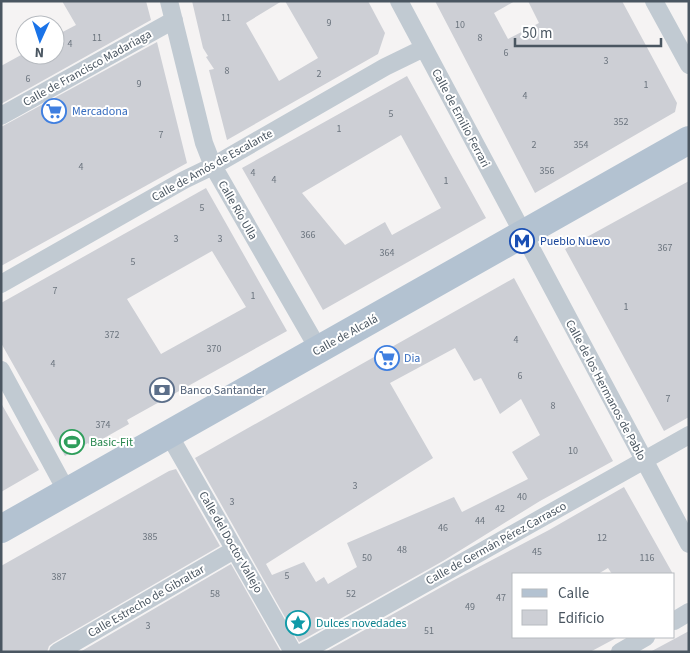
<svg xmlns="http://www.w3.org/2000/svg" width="690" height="653" viewBox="0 0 690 653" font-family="'Source Sans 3',sans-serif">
  <rect width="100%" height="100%" fill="#f5f3f3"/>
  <!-- building -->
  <path fill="#cdcfd5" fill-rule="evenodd" d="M62,1h84l5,19 -150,84v-38l20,-11h34v-19l21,-11z
    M192,1h90l-36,22 33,58 39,-23 -33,-57h83l17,32 -7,21 -151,86 -18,-70 5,-1 -8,-12 2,-1 -5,-8z
    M435,1h80l-21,12 14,26 31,-16 -11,-22h94l55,102 -2,9 -140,81z
    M157,42l30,121 -186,103v-139z
    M407,76l79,142 -163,92 -81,-142zM401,135l40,73 -49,27 -7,-13 -40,23 -43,-52z
    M689,181v236l-25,14 -99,-182z
    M206,188l81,143 -160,89 2,4 -39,22 -2,-3 -23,13 -64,-113v-40zM212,251l34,56 -85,47 -34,-55z
    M514,278l99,183 -73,40 -97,60 -144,81 -104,-184zM455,348l19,33 7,-3 19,36 21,-15 19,36 -28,17 16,27 -66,33 -8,-15 -107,46 10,24 -29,17 -4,-7 -8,5 -12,-20 -32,13 -6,-11 167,-106 -43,-75z
    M1,403l38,67 -38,22z
    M176,469l44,77 -167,97 -4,3 -2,6h-46v-86l168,-95z
    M624,487l49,87h-61l-4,-6 -10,6h-84v63h104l-28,15h-265l129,-72 95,-50z
    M231,564l50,88h-201z
    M689,631v21h-39l28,-15z"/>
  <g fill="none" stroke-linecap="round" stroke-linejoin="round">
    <!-- minor -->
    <path stroke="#c1cad2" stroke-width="18" d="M169,1l35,142 9,23 106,184
      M399,1l290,543
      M654,1l35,64
      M1,116l173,-96
      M1,284l183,-104 29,-14 172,-99 39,-19
      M1,370l66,122
      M168,433l125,219
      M674,621l15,-9
      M58,652l176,-102
      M303,652l386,-217
      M620,652l26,-15"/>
    <!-- primary -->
    <path stroke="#b3c2d1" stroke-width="28" d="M1,529l688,-389"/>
  </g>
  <!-- icons -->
  <defs>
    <symbol id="supermarket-ring" viewBox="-11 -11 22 22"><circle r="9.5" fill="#fff" stroke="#3f7fe0" stroke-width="1.5"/><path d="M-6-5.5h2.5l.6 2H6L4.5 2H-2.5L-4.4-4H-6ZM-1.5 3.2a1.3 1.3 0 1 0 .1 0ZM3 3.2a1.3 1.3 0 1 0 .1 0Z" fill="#3f7fe0"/></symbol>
    <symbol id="metro-ring" viewBox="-11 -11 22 22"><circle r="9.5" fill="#fff" stroke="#1a4fb4" stroke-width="1.5"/><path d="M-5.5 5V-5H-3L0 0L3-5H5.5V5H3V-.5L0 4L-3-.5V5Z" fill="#1a4fb4"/></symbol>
    <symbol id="bank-ring" viewBox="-11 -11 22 22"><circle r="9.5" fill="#fff" stroke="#5c6f8a" stroke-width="1.5"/><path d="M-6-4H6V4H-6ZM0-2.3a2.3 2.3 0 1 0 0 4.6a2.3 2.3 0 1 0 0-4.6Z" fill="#5c6f8a"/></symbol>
    <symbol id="stadium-ring" viewBox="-11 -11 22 22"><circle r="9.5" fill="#fff" stroke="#2e9e5b" stroke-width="1.5"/><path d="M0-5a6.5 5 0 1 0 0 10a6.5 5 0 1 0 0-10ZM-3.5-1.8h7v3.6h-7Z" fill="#2e9e5b"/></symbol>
    <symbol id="sight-ring" viewBox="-11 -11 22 22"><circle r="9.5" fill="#fff" stroke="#0f9aa8" stroke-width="1.5"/><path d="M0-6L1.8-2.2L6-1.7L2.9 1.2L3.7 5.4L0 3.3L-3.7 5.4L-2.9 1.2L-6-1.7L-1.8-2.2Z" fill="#0f9aa8"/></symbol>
  </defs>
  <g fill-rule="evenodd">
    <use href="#supermarket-ring" x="40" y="97" width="28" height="28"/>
    <use href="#metro-ring" x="508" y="227" width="28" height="28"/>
    <use href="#supermarket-ring" x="373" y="344" width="28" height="28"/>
    <use href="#bank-ring" x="148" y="376" width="28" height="28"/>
    <use href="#stadium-ring" x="58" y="428" width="28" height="28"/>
    <use href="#sight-ring" x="284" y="609" width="28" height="28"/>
  </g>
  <g text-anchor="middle" stroke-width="4" stroke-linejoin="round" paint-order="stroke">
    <!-- number labels -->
    <g font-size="10" fill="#6b747e">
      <text x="226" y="21">11</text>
      <text x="329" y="26">9</text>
      <text x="460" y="28">10</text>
      <text x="97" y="41">11</text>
      <text x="480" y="41">8</text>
      <text x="70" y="47">4</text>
      <text x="506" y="56">6</text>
      <text x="606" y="64">3</text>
      <text x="227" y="74">8</text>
      <text x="319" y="77">2</text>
      <text x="28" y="82">6</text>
      <text x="139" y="87">9</text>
      <text x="646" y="88">1</text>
      <text x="525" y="99">4</text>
      <text x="391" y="117">5</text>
      <text x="621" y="125">352</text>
      <text x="339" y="132">1</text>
      <text x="161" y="138">7</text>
      <text x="534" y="148">2</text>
      <text x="581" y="148">354</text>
      <text x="81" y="170">4</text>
      <text x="547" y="174">356</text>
      <text x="253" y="176">4</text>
      <text x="274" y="183">4</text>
      <text x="446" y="184">1</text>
      <text x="202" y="211">5</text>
      <text x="308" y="238">366</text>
      <text x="176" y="242">3</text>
      <text x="220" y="242">3</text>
      <text x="665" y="251">367</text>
      <text x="387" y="256">364</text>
      <text x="133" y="265">5</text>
      <text x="55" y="294">7</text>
      <text x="253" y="299">1</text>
      <text x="626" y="310">1</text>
      <text x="112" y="338">372</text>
      <text x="516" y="343">4</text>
      <text x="214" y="352">370</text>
      <text x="53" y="367">4</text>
      <text x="520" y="379">6</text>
      <text x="668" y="402">7</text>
      <text x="553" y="409">8</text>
      <text x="103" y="428">374</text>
      <text x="573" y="454">10</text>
      <text x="355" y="489">3</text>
      <text x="522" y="500">40</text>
      <text x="232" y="505">3</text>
      <text x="500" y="512">42</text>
      <text x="480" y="524">44</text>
      <text x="443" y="531">46</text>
      <text x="150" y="540">385</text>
      <text x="602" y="541">12</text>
      <text x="402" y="553">48</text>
      <text x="537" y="555">45</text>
      <text x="367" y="561">50</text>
      <text x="647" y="561">116</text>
      <text x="287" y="579">5</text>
      <text x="59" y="580">387</text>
      <text x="215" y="597">58</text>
      <text x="351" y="597">52</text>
      <text x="501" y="601">47</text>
      <text x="470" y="610">49</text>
      <text x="148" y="629">3</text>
      <text x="429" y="634">51</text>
    </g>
    <!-- street labels -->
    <g font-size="12" fill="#4a5661" stroke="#fff">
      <text transform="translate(87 68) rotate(-29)" y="4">Calle de Francisco Madariaga</text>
      <text transform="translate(461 118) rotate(62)" y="4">Calle de Emilio Ferrari</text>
      <text transform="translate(212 165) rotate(-29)" y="4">Calle de Amós de Escalante</text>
      <text transform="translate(238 210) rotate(60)" y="4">Calle Río Ulla</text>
      <text transform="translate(345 335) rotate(-29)" y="4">Calle de Alcalá</text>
      <text transform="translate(606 390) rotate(62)" y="4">Calle de los Hermanos de Pablo</text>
      <text transform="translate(231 542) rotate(60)" y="4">Calle del Doctor Vallejo</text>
      <text transform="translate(496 543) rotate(-29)" y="4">Calle de Germán Pérez Carrasco</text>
      <text transform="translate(146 601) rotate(-30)" y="4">Calle Estrecho de Gibraltar</text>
    </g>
    <!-- shop labels -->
    <g font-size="12" fill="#366cbe" stroke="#fff" text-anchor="start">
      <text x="72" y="115">Mercadona</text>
      <text x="404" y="362">Dia</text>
    </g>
    <!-- transit labels -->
    <g font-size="12" fill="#164399" stroke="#fff" text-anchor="start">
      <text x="540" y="245">Pueblo Nuevo</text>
    </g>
    <!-- service labels -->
    <g font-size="12" fill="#4e5e75" stroke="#fff" text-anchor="start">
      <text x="180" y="394">Banco Santander</text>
    </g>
    <!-- leisure labels -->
    <g font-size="12" fill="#27864d" stroke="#fff" text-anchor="start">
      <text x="90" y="446">Basic-Fit</text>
    </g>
    <!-- culture labels -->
    <g font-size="12" fill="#0d838f" stroke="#fff" text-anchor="start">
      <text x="316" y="627">Dulces novedades</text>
    </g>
  </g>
  <!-- border -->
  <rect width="690" height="653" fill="none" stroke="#4a5661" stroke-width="5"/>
  <!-- legend -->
  <rect x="512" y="573" width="162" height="65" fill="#ffffff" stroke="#b7bbc0"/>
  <rect x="522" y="589" width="25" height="8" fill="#b3c2d1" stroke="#b7bbc0"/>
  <text x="558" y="598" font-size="15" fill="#4a5661">Calle</text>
  <rect x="522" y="610" width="25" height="15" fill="#cdcfd5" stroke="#b7bbc0"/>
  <text x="558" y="623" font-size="15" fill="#4a5661">Edificio</text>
  <!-- north arrow -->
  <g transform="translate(40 40) rotate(183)"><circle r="24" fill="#ffffff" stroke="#b7bbc0"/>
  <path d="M0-4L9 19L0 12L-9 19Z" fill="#1a73e8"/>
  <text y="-8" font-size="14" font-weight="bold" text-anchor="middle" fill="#4a5661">N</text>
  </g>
  <!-- scale -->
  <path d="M515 38v8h146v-8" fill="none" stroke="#4a5661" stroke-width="2.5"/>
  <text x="522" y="38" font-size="15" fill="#4a5661" stroke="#ffffff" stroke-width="4" paint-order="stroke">50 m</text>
</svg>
